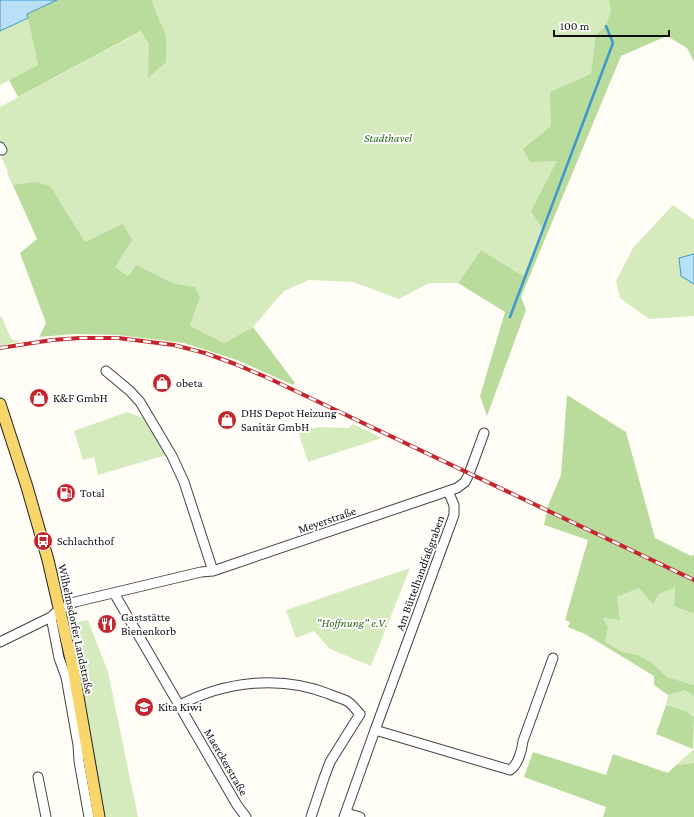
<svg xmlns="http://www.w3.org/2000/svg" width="694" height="817" viewBox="0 0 694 817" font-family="'Crimson Pro',serif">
  <rect width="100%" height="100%" fill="#fffdf5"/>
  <!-- green -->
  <path fill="#d5ebbd" d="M130,0h497l-84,229 -20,47 -42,-26 -23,33h-29l-30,16 -46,-17 -44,-2 -25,11 -31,36 -29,16 -34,-17 10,-29 -5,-10 -22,-4 -36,-17 -3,1 -6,9 -100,-58 -21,-45 1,-1 -8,-18v-47l142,-76 2,5z
    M28,18l10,47 -38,20v-54z
    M673,205l21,15v34l-14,4 1,18 13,8v32l-45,3 -29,-21 -4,-17 17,-33z
    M1,316l11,24 9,1 -21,5v-29z
    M127,412l16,6 23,37 -68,20 -4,-18 -11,3 -9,-29z
    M353,424l29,14 -74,24 -10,-31 22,-4 29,1z
    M410,568l-39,98 -41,-17 -16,-18 -18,7 -10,-28z
    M675,586l-1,20 20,8v71l-27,-8 -16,-15 -13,-7 -16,-3 -17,-11 3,-13 -6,-10 18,2 -3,-23 22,-9 20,6z
    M88,620l20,52 30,145h-33l-23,-128 -14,-65z
    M685,690l9,6v22l-8,-7 -20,-6 2,-10z
    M694,749v14l-18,2z"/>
  <!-- forest -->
  <path fill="#b9dc9c" d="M57,0h94l15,36v26l-18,16 1,-34 -8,-13 -123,66 -9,-17 29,-15 -11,-51z
    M609,0h85v62l-7,-14 -20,-12 -46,20 -100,241 5,13 -39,106 -7,-20 25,-84 -47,-29 23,-33 42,26 20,-47 -12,-18 26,-50 -27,1 -7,-13 28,-23 -1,-34 41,-18 5,-39 10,-9 5,-15z
    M36,182l14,4 35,56 38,-18 9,16 -17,27 13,9 8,-11 37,18 22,4 5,10 -10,29 34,17 29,-16 42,56 -2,2 -56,-25 -53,-17 -66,-8 -43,-1 -36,3 7,-14 -26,-70 17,-14 -24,-54z
    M567,395l59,37 29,106 36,18 3,-1v59l-20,-8 1,-19 -16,7 -6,10 -14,-16 -22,9 3,23 -17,-2 5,10 -3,13 17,11 16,3 13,7 16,15 27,8v11l-9,-6 -17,5 -14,-10v-9l-69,-42 -17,-7 2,-5 -5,-2 23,-80 -44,-15 4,-19 13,-31z
    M666,705l20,6 8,7 -1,31 -37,-15z
    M533,752l73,23 7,-21 55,19 8,-8 18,-2v54h-91l3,-10 -82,-30z"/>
  <!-- water -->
  <path fill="#b9e0f7" stroke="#3f96cf" d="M0,0h57l-30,14 1,4 -28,13z
    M694,254v30l-13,-8 -2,-18z"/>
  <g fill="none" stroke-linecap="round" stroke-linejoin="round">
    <!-- stream -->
    <path stroke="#3f96cf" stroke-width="2.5" d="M510,317l103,-274 -7,-17"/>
    <defs>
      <path id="minor" d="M0,147l2,3
        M106,371l24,20 10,11 32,54 12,26 29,89
        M114,593l123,212 9,12
        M51,617l8,41 7,19 12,68 1,16 10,56
        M0,642l51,-25 8,-7 16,-8 126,-30 12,-1 244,-83 8,-6 4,-8 15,-41
        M180,705c45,-24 101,-30 149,-11 6,3 12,4 18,7 5,3 9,9 13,13l-30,48 -6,16 -13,39
        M375,730l79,-215v-10l-6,-14
        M38,777l8,40
        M346,813l14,4
        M344,817l31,-87 135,40c8,-5 12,-20 13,-29l30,-83"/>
      <path id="major" d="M0,404l27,83 21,73 25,108 26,149"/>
    </defs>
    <!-- minor casing -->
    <use href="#minor" stroke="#444" stroke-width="11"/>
    <!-- major casing -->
    <use href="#major" stroke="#222" stroke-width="13"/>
    <!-- minor -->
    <use href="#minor" stroke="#fff" stroke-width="9"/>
    <!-- major -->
    <use href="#major" stroke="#f9d66b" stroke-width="11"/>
    <defs>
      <path id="rail" d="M0,348l52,-8 28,-2h38l56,7 31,8 30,11 31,13 428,203"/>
    </defs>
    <!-- rail casing -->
    <use href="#rail" stroke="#c4262e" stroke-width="4"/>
    <!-- rail -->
    <use href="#rail" stroke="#fff" stroke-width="2.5" stroke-dasharray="8" stroke-linecap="butt"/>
  </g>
  <!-- icons -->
  <defs>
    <symbol id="shop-disc" viewBox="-11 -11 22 22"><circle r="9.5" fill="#c4262e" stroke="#fff"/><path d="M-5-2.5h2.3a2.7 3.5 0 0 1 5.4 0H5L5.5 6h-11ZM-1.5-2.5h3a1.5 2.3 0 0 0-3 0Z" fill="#fff"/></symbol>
    <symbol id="fuel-disc" viewBox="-11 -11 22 22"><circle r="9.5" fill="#c4262e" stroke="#fff"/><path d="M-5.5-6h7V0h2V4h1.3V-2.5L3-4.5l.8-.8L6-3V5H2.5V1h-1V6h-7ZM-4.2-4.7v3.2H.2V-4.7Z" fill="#fff"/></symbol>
    <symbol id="bus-disc" viewBox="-11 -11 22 22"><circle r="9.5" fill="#c4262e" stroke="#fff"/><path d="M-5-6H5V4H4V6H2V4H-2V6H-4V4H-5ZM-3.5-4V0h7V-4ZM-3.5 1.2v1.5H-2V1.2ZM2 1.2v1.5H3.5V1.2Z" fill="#fff"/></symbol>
    <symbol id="restaurant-disc" viewBox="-11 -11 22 22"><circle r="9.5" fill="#c4262e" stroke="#fff"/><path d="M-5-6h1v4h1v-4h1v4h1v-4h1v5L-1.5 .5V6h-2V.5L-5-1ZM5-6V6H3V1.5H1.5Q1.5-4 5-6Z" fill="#fff"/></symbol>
    <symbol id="school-disc" viewBox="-11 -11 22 22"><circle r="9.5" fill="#c4262e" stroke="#fff"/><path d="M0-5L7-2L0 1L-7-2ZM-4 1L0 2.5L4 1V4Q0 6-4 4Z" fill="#fff"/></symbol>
  </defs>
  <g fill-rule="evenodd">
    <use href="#shop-disc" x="151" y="372" width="22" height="22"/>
    <use href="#shop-disc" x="28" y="387" width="22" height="22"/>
    <use href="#shop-disc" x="216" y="409" width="22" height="22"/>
    <use href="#fuel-disc" x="55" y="482" width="22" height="22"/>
    <use href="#bus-disc" x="32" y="530" width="22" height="22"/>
    <use href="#restaurant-disc" x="96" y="613" width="22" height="22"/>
    <use href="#school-disc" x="133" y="696" width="22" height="22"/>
  </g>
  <g text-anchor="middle" stroke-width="4" stroke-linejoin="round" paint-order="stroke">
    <!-- park labels -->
    <g font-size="12" font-style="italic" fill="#2f6b1f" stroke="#fff">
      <text x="388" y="142">Stadthavel</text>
      <text x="352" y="627">"Hoffnung" e.V.</text>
    </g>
    <!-- poi labels -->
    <g font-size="12" fill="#111" stroke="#fff" text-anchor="start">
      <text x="176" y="387">obeta</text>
      <text x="53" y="402">K&amp;F GmbH</text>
      <text x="241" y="417">DHS Depot Heizung<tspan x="241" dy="14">Sanitär GmbH</tspan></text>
      <text x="80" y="497">Total</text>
      <text x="57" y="545">Schlachthof</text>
      <text x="121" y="621">Gaststätte<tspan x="121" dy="14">Bienenkorb</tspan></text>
      <text x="158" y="711">Kita Kiwi</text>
    </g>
    <!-- street labels -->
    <g font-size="12" fill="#111" stroke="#fff">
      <text transform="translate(327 520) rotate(-19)" y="4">Meyerstraße</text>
      <text transform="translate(420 573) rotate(-70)" y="4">Am Büttelhandfaßgraben</text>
      <text transform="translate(76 629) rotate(78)" y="4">Wilhelmsdorfer Landstraße</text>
      <text transform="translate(226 762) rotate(60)" y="4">Maerckerstraße</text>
    </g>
  </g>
  <!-- scale -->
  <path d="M554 30v6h115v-6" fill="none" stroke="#111111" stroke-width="2"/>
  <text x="560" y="30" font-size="12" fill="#111111" stroke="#ffffff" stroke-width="3" paint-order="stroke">100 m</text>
</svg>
